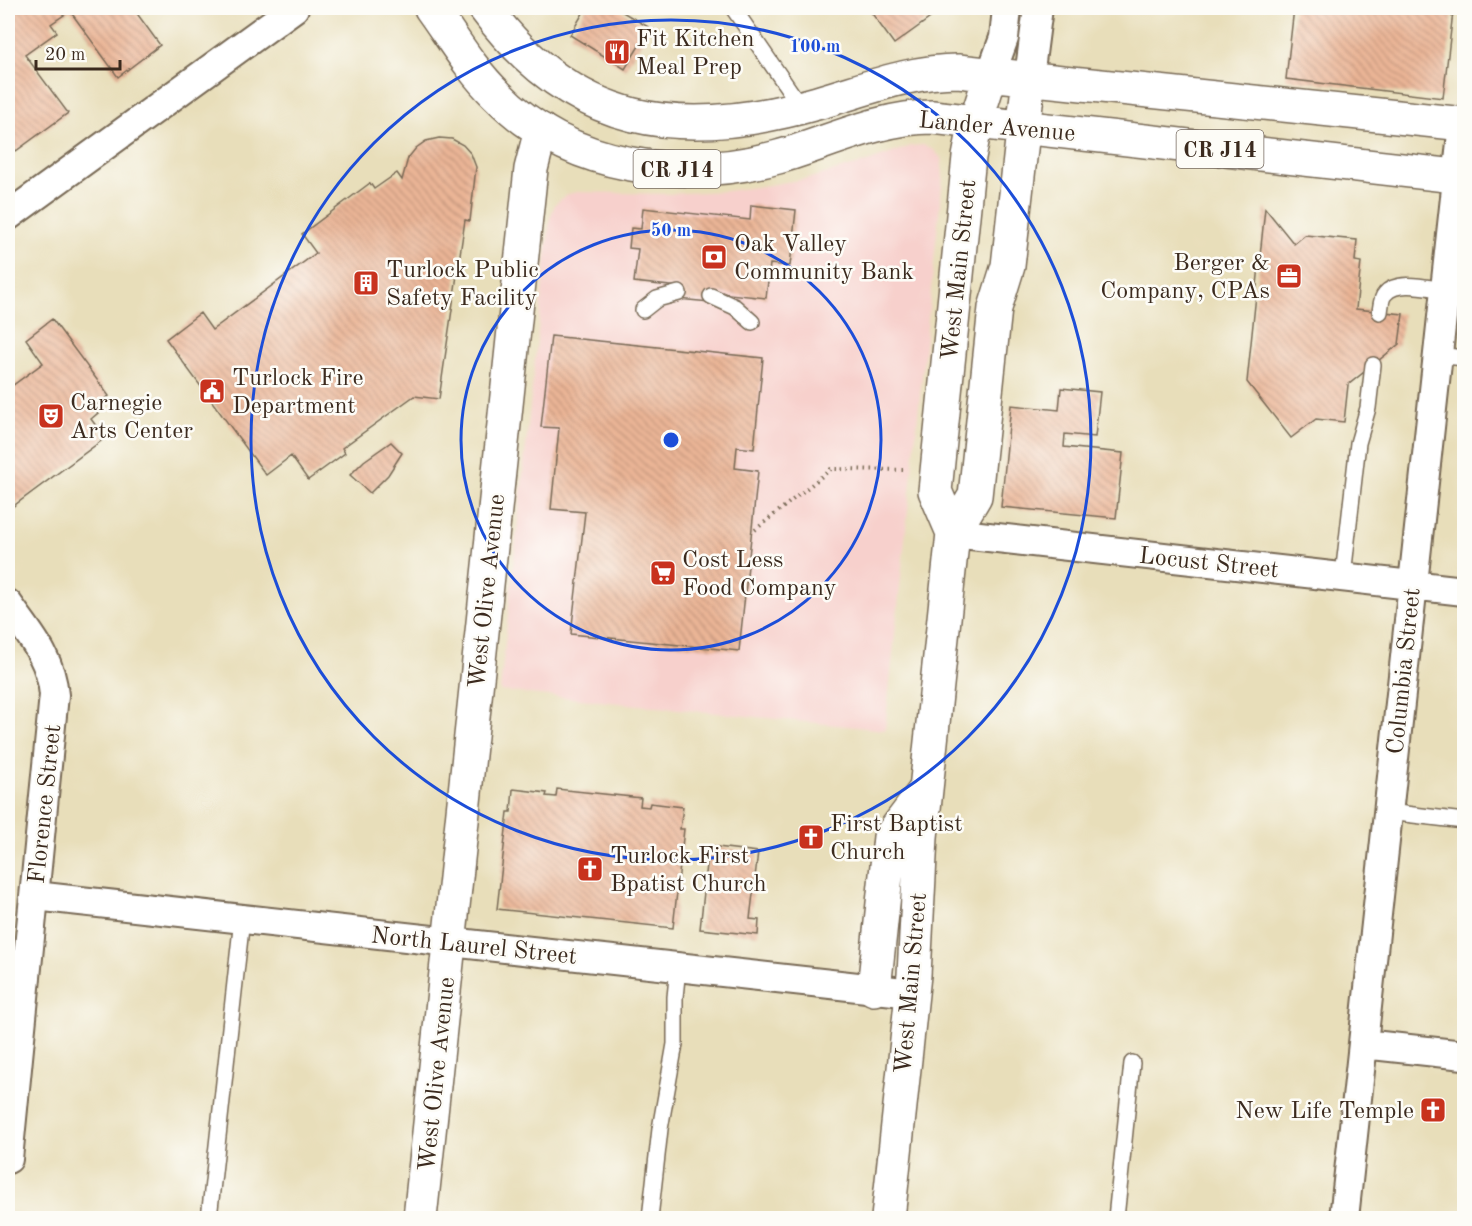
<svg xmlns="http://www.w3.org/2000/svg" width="1472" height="1226" viewBox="0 0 1472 1226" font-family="'Old Standard TT',serif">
  <defs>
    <pattern id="building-back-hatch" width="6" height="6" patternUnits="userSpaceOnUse" patternTransform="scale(1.5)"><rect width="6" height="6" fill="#ebb596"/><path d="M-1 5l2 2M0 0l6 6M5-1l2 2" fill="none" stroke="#c0937a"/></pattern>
  </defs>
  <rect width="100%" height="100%" fill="#fdfcf7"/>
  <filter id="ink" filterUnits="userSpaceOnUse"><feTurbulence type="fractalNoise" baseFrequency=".0167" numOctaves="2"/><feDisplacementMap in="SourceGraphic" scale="12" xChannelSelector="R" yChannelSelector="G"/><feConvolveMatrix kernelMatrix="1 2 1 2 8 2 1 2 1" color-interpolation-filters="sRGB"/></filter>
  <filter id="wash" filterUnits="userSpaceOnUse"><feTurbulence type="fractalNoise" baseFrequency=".008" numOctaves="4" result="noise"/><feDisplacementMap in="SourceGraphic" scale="24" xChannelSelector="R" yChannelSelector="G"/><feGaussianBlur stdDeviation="1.35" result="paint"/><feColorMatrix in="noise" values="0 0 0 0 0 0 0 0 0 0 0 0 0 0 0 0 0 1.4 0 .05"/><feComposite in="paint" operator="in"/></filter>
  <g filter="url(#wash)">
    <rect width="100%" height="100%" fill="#e8deba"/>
    <!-- built -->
    <path fill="#f7d0cc" d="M923,145l11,5 7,8 2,17 -58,555 -385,-39 50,-473 5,-14 13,-10 9,-2 88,2 62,-3 42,-6 41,-7 60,-17 41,-15z"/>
    <g id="blocks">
      <!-- building -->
      <path fill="url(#building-back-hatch)" d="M8,8h125l27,37 -42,32 -48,-66 -19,13 6,8 -32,23 43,58 -52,38 -8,-11z
        M586,8h30l34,20 -25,41 -55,-34z
        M868,8h76l-50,36z
        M1294,8h125l34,4 -10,86 -157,-19z
        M439,138l13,1 11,6 8,9 5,13 -6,54 -5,-1 -26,179 -25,-3 -72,52 3,5 -37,27 -17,-24 -25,19 -100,-136 34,-26 12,17 104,-77 -14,-19 68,-51 4,6 23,-16 5,7 6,-22 8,-10 10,-7z
        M751,205l45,5 -6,56 -20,-2 -4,34 -55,-6 -1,10 -32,-3 1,-12 -45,-5 4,-33 -9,-1 2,-20 10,1 2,-21 107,12z
        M1265,208l29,36 11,-9 52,5 -2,21 6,1 -5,47 47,5 -4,30 -51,41 -4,37 -28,-3 -25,19 -44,-56z
        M52,319l57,77 -15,11 4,6 -7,6 14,19 -97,72v-121l35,-26 -17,-24z
        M551,336l212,22 -9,91 -17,-2 -2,21 23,3 -19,180 -168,-17 14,-122 -34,-3 8,-81 -18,-1z
        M1061,388l39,4 -5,45 -30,-3 -1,13 59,6 -7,65 -115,-11 10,-102 48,5z
        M391,442l11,11 -14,22 -18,18 -20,-18 14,-14z
        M513,789l34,4 -1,3 10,1 1,-8 84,9 -1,8 9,1 1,-4 33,4 -3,22h4l-11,99 -176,-19 11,-97h3z
        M709,846l49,6 -8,67 9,1 -1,15 -58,-6z"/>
    </g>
  </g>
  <g filter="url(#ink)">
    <use href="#blocks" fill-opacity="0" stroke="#786955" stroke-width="1.5"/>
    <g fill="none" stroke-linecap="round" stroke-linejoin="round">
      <defs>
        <path id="lane" d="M733,8l68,99
          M711,296l24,11 17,15
          M643,310l14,-11 22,-6
          M1380,312c1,-6 1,-14 5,-18 12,-15 43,-6 60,-4
          M1437,355l27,3
          M1343,576l15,-133 10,-35 5,-43
          M1388,812l76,9
          M209,1218l33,-299
          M650,1218l10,-89 15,-85v-47l3,-29
          M1116,1218l16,-155"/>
        <path id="street" d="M991,74l13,-36 3,-30
          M1029,77l9,-69
          M8,216l286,-208
          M953,533l511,58
          M8,604c21,30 43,53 46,91l-46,464
          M35,896l877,97
          M1363,1044l101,11
          M1344,1218l119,-1094"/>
        <path id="secondary" d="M420,1218l111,-1049 10,-39"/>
        <path id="primary" d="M431,8c21,29 40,62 66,87 72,74 185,88 281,62 50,-14 101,-40 154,-40l532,60
          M485,8c88,119 195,134 332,95 47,-13 91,-32 141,-32l506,53
          M953,533l-18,-42 34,-334 7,-36 15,-47
          M874,989l16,-152 36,-48
          M888,1218l26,-243 7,-138 32,-304 22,-37 20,-188 13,-42 21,-189"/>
      </defs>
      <!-- lane casing -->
      <use href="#lane" stroke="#786955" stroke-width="18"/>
      <!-- street casing -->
      <use href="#street" stroke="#786955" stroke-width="32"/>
      <!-- secondary casing -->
      <use href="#secondary" stroke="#786955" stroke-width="36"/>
      <!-- primary casing -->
      <use href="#primary" stroke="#786955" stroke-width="36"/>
      <!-- path -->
      <path stroke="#786955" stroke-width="4" stroke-dasharray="1.5 4.5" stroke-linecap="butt" d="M755,530l76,-61 76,1"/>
      <!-- lane -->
      <use href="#lane" stroke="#fff" stroke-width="15"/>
      <!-- street -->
      <use href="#street" stroke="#fff" stroke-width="28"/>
      <!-- secondary -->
      <use href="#secondary" stroke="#fff" stroke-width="33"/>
      <!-- primary -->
      <use href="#primary" stroke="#fff" stroke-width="33"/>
    </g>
  </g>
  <!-- distance rings -->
  <g fill="none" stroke="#1d4ed8" stroke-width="3">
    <circle cx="671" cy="440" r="210"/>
    <circle cx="671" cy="440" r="420"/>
  </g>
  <!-- icons -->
  <defs>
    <symbol id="restaurant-square" viewBox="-11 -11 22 22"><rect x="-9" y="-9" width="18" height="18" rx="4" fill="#c8321e" stroke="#fdfcf7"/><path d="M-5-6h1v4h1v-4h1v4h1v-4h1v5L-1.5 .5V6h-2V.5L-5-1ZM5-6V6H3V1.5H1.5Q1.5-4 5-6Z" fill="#fff"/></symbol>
    <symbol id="bank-square" viewBox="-11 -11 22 22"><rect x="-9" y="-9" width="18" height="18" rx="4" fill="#c8321e" stroke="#fdfcf7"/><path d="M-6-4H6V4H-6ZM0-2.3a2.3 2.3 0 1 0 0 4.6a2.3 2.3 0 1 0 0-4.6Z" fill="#fff"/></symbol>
    <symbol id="office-square" viewBox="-11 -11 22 22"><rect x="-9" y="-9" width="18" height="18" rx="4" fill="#c8321e" stroke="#fdfcf7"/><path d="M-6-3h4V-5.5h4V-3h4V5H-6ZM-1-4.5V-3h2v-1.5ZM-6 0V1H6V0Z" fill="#fff"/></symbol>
    <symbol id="building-square" viewBox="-11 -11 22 22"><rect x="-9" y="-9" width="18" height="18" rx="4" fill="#c8321e" stroke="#fdfcf7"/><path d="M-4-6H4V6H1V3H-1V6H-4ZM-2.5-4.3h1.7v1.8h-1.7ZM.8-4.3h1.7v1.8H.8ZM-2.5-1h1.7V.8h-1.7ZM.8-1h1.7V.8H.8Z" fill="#fff"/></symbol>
    <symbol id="civic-square" viewBox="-11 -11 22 22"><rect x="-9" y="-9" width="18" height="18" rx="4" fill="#c8321e" stroke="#fdfcf7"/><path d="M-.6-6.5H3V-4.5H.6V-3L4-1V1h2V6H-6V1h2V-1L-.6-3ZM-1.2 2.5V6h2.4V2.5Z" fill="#fff"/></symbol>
    <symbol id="theatre-square" viewBox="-11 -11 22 22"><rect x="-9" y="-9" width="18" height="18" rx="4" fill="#c8321e" stroke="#fdfcf7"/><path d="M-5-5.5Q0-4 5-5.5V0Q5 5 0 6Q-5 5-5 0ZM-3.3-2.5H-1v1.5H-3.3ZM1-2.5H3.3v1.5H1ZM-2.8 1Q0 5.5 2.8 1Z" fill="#fff"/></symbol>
    <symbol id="supermarket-square" viewBox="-11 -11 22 22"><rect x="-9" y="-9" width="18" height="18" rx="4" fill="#c8321e" stroke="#fdfcf7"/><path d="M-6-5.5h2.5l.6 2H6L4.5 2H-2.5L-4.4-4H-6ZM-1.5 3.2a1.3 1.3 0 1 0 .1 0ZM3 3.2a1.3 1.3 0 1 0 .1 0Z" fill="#fff"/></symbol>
    <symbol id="church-square" viewBox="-11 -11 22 22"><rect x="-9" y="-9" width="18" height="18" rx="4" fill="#c8321e" stroke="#fdfcf7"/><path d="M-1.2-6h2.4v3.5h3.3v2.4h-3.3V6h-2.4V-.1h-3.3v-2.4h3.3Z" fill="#fff"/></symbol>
  </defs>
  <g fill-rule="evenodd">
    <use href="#restaurant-square" x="602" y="37" width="30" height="30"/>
    <use href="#bank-square" x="699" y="242" width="30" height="30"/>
    <use href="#office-square" x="1274" y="261" width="30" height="30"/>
    <use href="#building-square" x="351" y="268" width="30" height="30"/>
    <use href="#civic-square" x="197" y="376" width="30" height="30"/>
    <use href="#theatre-square" x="36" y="401" width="30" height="30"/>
    <use href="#supermarket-square" x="648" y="558" width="30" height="30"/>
    <use href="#church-square" x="796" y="822" width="30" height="30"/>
    <use href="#church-square" x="575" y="854" width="30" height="30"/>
    <use href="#church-square" x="1418" y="1095" width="30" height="30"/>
  </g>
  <g text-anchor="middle" stroke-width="5" stroke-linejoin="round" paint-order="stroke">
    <!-- shield labels -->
    <g fill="#fdfcf7" stroke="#75695f" stroke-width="1.5">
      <rect x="1176.5" y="130" width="87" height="38" rx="4.5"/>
      <rect x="633.5" y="150" width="87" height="38" rx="4.5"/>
    </g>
    <g font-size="22" font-weight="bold" fill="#3b2a1e">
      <text x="1220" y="157">CR J14</text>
      <text x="677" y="177">CR J14</text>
    </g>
    <!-- poi labels -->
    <g font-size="24" fill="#3b2a1e" stroke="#fdfcf7" text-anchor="start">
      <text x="636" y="46">Fit Kitchen<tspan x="636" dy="28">Meal Prep</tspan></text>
      <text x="734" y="251">Oak Valley<tspan x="734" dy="28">Community Bank</tspan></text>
      <text x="1270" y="270" text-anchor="end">Berger &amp;<tspan x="1270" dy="28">Company, CPAs</tspan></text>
      <text x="386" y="277">Turlock Public<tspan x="386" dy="28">Safety Facility</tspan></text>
      <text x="232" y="385">Turlock Fire<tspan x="232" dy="28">Department</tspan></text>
      <text x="70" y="410">Carnegie<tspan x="70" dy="28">Arts Center</tspan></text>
      <text x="682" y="567">Cost Less<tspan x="682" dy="28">Food Company</tspan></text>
      <text x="830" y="831">First Baptist<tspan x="830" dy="28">Church</tspan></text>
      <text x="610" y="863">Turlock First<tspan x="610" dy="28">Bpatist Church</tspan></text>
      <text x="1414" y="1118" text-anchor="end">New Life Temple</text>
    </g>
    <!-- street labels -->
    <g font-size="24" fill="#3b2a1e" stroke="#fdfcf7">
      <text transform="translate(997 126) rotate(5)" y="8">Lander Avenue</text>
      <text transform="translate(958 270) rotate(-84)" y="8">West Main Street</text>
      <text transform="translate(1209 562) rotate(6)" y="8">Locust Street</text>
      <text transform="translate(486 591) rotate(-84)" y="8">West Olive Avenue</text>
      <text transform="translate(1403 671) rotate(-84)" y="8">Columbia Street</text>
      <text transform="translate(44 804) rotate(-84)" y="8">Florence Street</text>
      <text transform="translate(474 945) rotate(6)" y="8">North Laurel Street</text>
      <text transform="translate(910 983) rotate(-85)" y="8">West Main Street</text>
      <text transform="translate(436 1074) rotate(-84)" y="8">West Olive Avenue</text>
    </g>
  </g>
  <circle cx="671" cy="440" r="9" fill="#1d4ed8" stroke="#fdfcf7" stroke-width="3"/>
  <g font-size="18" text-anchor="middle" font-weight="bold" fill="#1d4ed8" stroke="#fdfcf7" stroke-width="5" stroke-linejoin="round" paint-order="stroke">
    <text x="815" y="52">100 m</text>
    <text x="671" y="236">50 m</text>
  </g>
  <!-- margin -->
  <rect width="1472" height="1226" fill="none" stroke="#fdfcf7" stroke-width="30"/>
  <!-- scale -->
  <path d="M36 60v9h84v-9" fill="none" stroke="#3b2a1e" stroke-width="3"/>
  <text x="45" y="60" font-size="18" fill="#3b2a1e" stroke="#fdfcf7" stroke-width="4.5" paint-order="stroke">20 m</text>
</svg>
